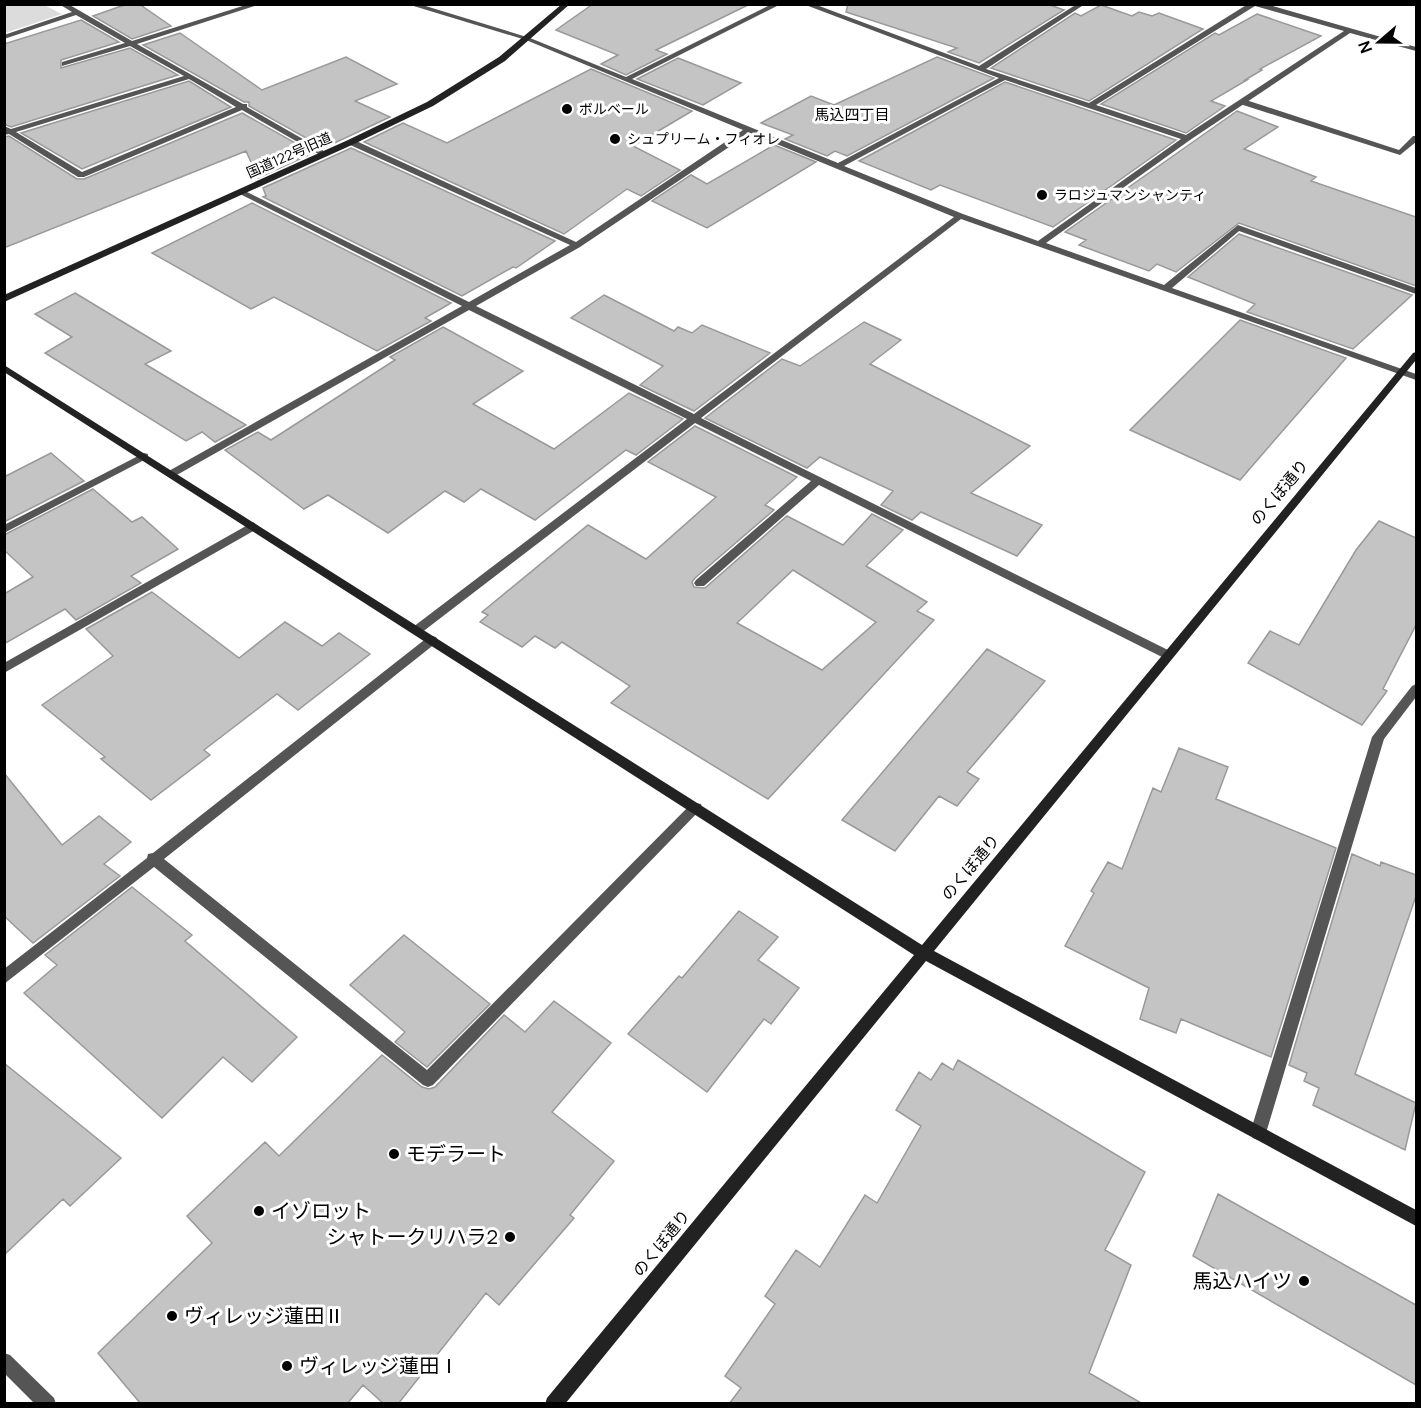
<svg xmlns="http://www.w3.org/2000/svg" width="1421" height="1408" viewBox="0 0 1421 1408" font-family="Manrope,'Noto Sans JP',sans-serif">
  <rect width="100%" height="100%" fill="#fff"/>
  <!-- green -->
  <path fill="#dcdcdc" d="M4,5h40l18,9 -57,19z"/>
  <!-- building -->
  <path fill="#c4c4c4" stroke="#999" stroke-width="1.5" fill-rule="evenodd" d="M127,4h12l32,22 -39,13 -39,-23z
    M593,4h157l-94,46 11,4 -41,21 -25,-11 17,-9 -62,-25z
    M848,4h199l17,6 -85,53 -31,-11 9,-4 -111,-36z
    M1101,5l31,11 7,-4 13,4 7,-3 44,16 -114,72 -98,-33 84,-55 6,3z
    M1257,14l64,22 -61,33 2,1 -17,10h2l-36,21 14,5 -39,27 -85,-29 114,-71 4,2z
    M81,20l38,22 -58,18v8l69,-20 48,27 -167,52 -7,-3v-80z
    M180,33l82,57 84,-33 51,27 -42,17 35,16 -66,31 -75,-42v-4h-5l-101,-57z
    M937,57l57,21 -147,78 -12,-5 -8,5 -42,-17 8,-4 -32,-12 50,-27 23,9z
    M678,58l63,25 -38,22 -66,-26z
    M591,69l101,42 -59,35 47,24 -39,26 -14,-7 -63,45 -200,-92 39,-19 44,20z
    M189,81l42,26 -149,62 -61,-36z
    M1005,82l171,58 -123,87 -113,-42 -9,5 -72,-29z
    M1237,111l41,16 -34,22 72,28 -5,4 105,36v69l-177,-63 -63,49 -19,-8 -8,7 -70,-26 7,-5 -21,-8z
    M242,113l71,40 -55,25 -12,-27 -242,97v-111l5,-1 68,43h7z
    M774,145l42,17 -109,66 -55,-27 39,-26 16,9z
    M351,148l204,93 -39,27 -3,-1 -51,29 -199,-99 3,-1 -3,-8z
    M252,203l199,100 -26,15 6,3 -54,30 -103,-54 -23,12 -99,-56z
    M1239,234l173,61 -59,54 -106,-37 8,-8 -67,-27z
    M75,293l96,58 -26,13 101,61 -31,17 -13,-10 -16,9 -141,-88 27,-16 -37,-23z
    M604,295l70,36 4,-4 14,6 10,-8 68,28 -76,58 -54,-26 23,-19 -92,-48z
    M1240,320l106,38 -106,122 -110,-50z
    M864,322l37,18 -31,24 160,82 -59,47 71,32 -25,31 -96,-44 -9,8 -31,-15 12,-14 -73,-34 -13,11 -102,-50 77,-59 18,7z
    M443,327l80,44 -50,33 81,45 75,-56 54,26 -47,36 -10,-5 -91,70 -54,-31 -17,13 -19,-11 -57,42 -60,-38 -24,14 -79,-59 33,-18 13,8 124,-80 -5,-3z
    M695,426l102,51 -32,28 9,5 -79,68 -3,4 2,5 11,1 82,-72 56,29 29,-31 31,16 -37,36 61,36 -10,9 17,9 -166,179 -157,-96 19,-17 -68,-44 -7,6 -20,-12 -13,11 -42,-25 8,-7 -6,-3 106,-87 58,34 70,-62 -68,-35zM793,570l83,52 -54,48 -85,-47z
    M51,453l33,28 -80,41v-45z
    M93,489l39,33 10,-5 36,32 -47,27 10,7 -65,37 -11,-11 -61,35v-50l29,-17 -29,-27v-15z
    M1379,521l37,17v87l-33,64 4,2 -25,34 -114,-62 22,-32 29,14 57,-95z
    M152,592l87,66 46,-36 37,24 17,-13 31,21 -72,56 -21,-16 -73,56 6,5 -59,45 -50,-41 4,-2 -63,-52 71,-49 -27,-27z
    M987,649l58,32 -78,91 12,7 -22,27 -18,-10 -44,55 -53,-31z
    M1179,748l49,19 -12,32 120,49 -65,209 -90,-38 -5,14 -36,-14 9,-31 -84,-42 29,-53 -3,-2 17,-29 14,7 31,-81 8,4z
    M4,773l58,72 37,-29 32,26 -27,22 16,12 -87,67 -29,-27z
    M1352,854l28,12 1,-4 35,13v21l-61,178 61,29 -11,47 -92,-45 6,-17 -15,-7 3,-8 -18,-8z
    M132,887l60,48 -7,6 112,96 -45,45 -29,-25 -61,61 -138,-125 33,-28 -12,-10z
    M739,911l39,26 -20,23 41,28 -28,36 -7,-5 -57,73 -79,-58 51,-58 3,2z
    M404,935l86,69 -63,63 -32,-25 10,-10 -55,-47z
    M554,1001l57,42 -59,69 62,49 -44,54 4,3 -75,87 -13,-12 -88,111h-14l-21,-19 -16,19h-206l-43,-51 114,-110 -25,-27 78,-74 14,14 103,-101 40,32 7,2 6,-2 69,-72 21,17z
    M958,1060l187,112 -40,78 26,15 -42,108 54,31h-414l12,-16 -16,-12 50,-72 -10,-8 31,-46 24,17 45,-72 12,8 44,-77 -25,-16 23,-38 12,8 11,-17 11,7z
    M4,1063l117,95 -51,48 -7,-7 -59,56z
    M1218,1194l198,111v80l-223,-129z"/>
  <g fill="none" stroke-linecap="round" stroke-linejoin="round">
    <!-- lane -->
    <path fill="#555" fill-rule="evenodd" d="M1240,100h6l153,50 14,-14h3v6l-16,13 -160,-51z"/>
    <!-- street -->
    <path fill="#555" fill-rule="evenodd" d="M59,4h9l64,37 117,-37h12l-124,40 106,60h4v3l82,47 -7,2 -80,-46 -158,67h-6l-69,-43 -5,1v-9l7,3 173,-53 -54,-30 -68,20v-4l63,-19 -49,-28 -72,24v-4l68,-23zM189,79l47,28 -154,65 -66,-40z
      M407,4h12l111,34 96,39 146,-73h9l-149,75 206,84 161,-85 -196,-74h11l165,62 98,-62h8l-99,65 103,34 159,-99h18l150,43v4l-66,-18 -160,107 -144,103 118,42 74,-60 178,63v6l-3,-1 -174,-62 -67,57 244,86v6l-455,-161 -260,199 471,234 2,3 -2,3h-8l-345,-173 -115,101h-8l-2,-3 2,-3 115,-99 -116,-58 -274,210h-8l-2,-3 2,-3 274,-208 -218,-109 -294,166h-8l-1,-2 1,-2 295,-166 -226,-114 7,-2 226,112 101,-57 -222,-101v-4h6l222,102 167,-112 -217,-90zM1255,6l89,25 -158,104 -90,-30zM1005,80l176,59 -143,102 -75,-27 -119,-48zM750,133l204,84 -260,197 -218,-108 104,-59z
      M144,453l4,1v4l-144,75v-8z
      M253,522l5,4 -1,3 -253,144v-10z
      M432,636l4,1 2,3 -2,3 -272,216 263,211 264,-266 5,-1 5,1 1,4 -269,277 -5,2 -5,-2 -269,-218 -150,117v-15l143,-111 1,-4 5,-1 275,-216z
      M1416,684v13l-32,42 -118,394 -3,5 -5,2 -5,-2 -3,-5 122,-396 40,-51z
      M4,1353l6,2 44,43 2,6h-21l-31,-31z"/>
    <!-- secondary -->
    <path fill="#222" fill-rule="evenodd" d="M562,4h8l-65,57 -72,45 -79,38 -350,158v-7l344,-155 79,-38 72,-45z
      M1416,352v8l-482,591 482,259v16l-490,-265 -361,443h-20l2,-6 367,-443 -910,-583v-7l918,580 491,-592z"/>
  </g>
  <!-- markers -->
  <g fill="#000" stroke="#fff" stroke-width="2">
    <circle cx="567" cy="109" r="6"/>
    <circle cx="615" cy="139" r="6"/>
    <circle cx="1042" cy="195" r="6"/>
    <circle cx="394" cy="1154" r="6"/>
    <circle cx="259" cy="1211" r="6"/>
    <circle cx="510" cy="1237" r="6"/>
    <circle cx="1304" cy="1281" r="6"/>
    <circle cx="172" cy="1316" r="6"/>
    <circle cx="287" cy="1366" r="6"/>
  </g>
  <g text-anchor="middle" stroke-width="6" stroke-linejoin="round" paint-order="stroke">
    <!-- far-poi labels -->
    <g font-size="14" fill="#000" stroke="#fff" text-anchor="start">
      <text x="579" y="114">ボルベール</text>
      <text x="627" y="144">シュプリーム・フィオレ</text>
      <text x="1054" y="200">ラロジュマンシャンティ</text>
    </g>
    <!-- far-street labels -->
    <g font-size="14" fill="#000" stroke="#fff">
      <text transform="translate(289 155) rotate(-24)" y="5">国道122号旧道</text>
    </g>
    <!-- far-neighbourhood labels -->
    <g font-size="15" fill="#000" stroke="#fff">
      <text x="852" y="120">馬込四丁目</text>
    </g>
    <!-- street labels -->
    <g font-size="16" fill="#000" stroke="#fff">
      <text transform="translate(1279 492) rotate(-50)" y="6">のくぼ通り</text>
      <text transform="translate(970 867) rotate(-50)" y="6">のくぼ通り</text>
      <text transform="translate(661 1243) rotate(-51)" y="6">のくぼ通り</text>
    </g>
    <!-- near-poi labels -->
    <g font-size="20" fill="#000" stroke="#fff" text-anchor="start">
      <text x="406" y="1161">モデラート</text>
      <text x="271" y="1218">イゾロット</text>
      <text x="498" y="1244" text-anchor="end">シャトークリハラ2</text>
      <text x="1292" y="1288" text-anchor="end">馬込ハイツ</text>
      <text x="184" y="1323">ヴィレッジ蓮田Ⅱ</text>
      <text x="299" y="1373">ヴィレッジ蓮田Ⅰ</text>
    </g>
  </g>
  <!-- border -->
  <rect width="1421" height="1408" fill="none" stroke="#000000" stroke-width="12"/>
  <!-- north arrow -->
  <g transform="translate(1379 42) rotate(250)" stroke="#ffffff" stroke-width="4.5" paint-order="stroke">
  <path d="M0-4.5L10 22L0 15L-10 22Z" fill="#000000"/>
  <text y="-9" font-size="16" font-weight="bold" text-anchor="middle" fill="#000000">N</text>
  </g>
</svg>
